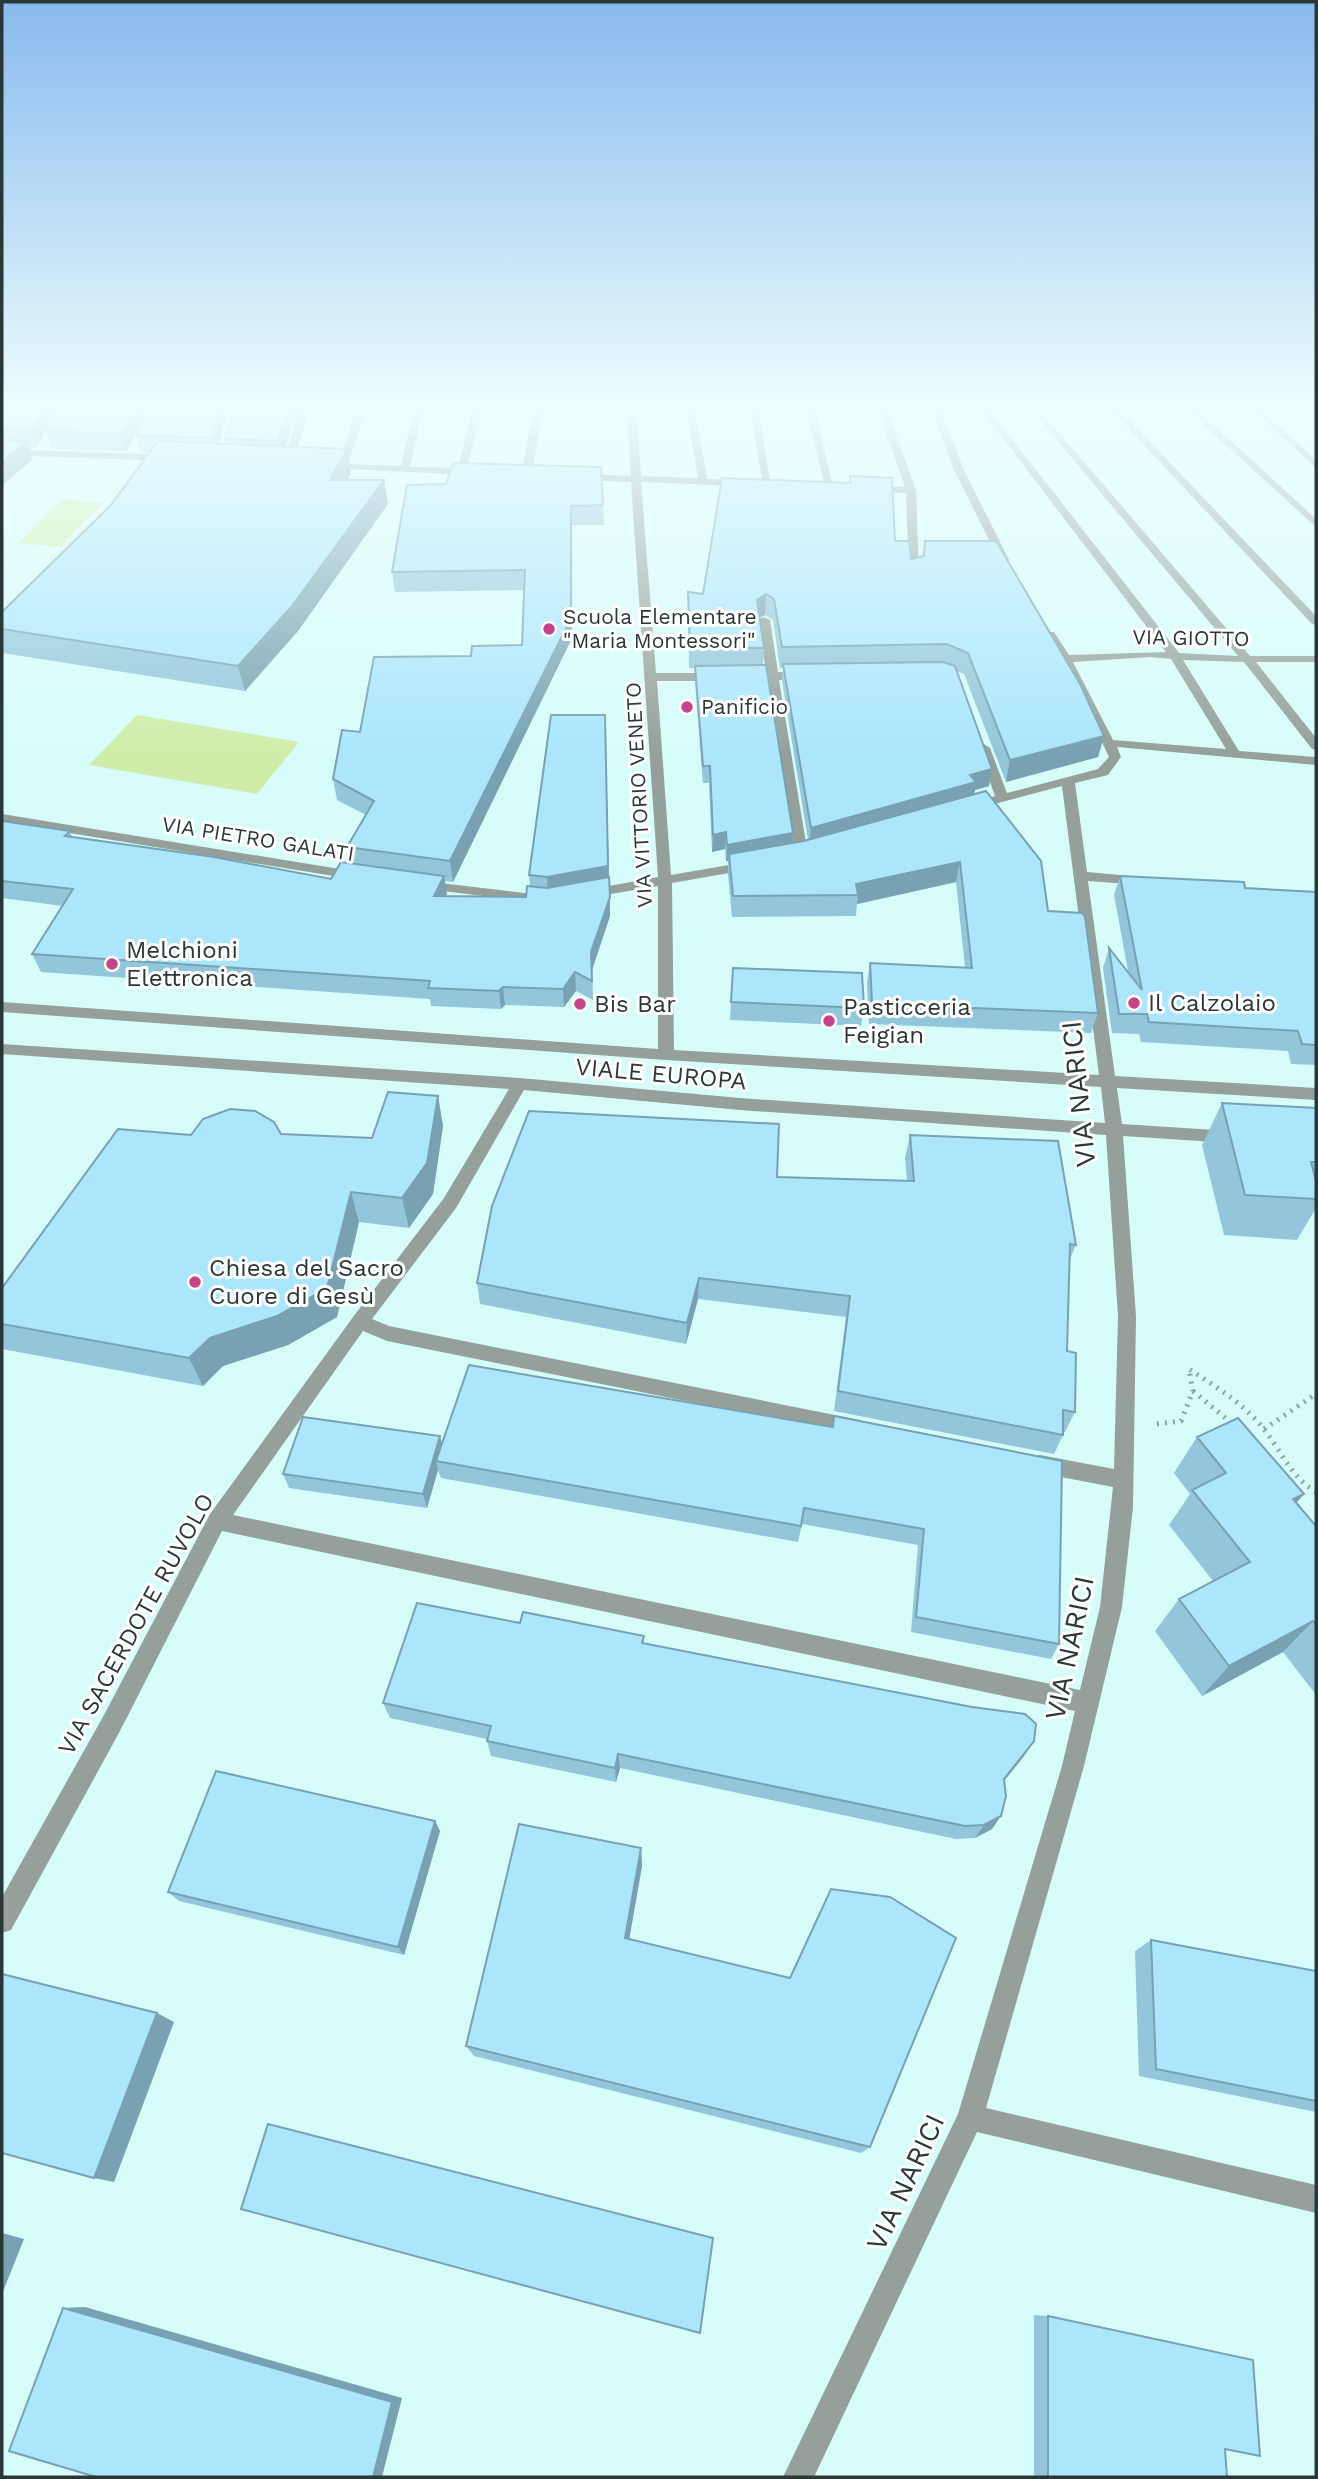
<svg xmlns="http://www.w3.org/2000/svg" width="1318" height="2479" viewBox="0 0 1318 2479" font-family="'Work Sans',sans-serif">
  <rect width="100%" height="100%" fill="#d7fdfa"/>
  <!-- green -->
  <path fill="#cfeda9" d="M62,499l41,4 -43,44 -42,-4z
    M137,715l162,27 -42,52 -168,-29z"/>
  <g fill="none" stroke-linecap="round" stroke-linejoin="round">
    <!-- path -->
    <path stroke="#8aa6a4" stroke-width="5" stroke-dasharray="2 6" stroke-linecap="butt" d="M1193,1391l42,35
      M1157,1424l24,-3 12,-30 -4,-22c24,16 49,31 69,53 21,23 30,53 58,70
      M1264,1429l52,-35"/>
    <!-- minor -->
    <path fill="#94a099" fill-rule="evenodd" d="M300,407h10l-17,57 -5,3 -5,-3z
      M357,407h10l-19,57 53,2 14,-59h9l-14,60 48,1 15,-61h9l-15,62 12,3 -5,3 -150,-7v-4h15z
      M533,407h10l-11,67 -5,3 -5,-3z
      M626,407h10l5,69 57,2 -12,-71h9l12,72 36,1 5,3 -5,3 -102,-4 15,191h62l6,4 -6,4h-61l14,194 81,-14 7,4 -7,4 -80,14 2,167 425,25 -37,-289 -90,24 -7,-4 30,-10 -17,-48 2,-3 4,-1 6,4 17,45 91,-24 11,-12 -34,-72 -31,-51 2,-2h8l15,23 97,-3 -187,-245h8l192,246 59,3 -209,-249h8l213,249h66v6h-60l60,76v12l-4,-1 -68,-87 -61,-2 56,91 77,6v8l-199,-18 4,10 -13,18 -33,8 12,89 55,5 7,4 -7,4 -54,-4 27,195 201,12v12l-199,-12 5,36 109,7 8,6 -8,6 -108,-7 13,180 -3,191 -11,100 -38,159 -98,342 330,77v28l-339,-81 -163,345h-31l175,-363 104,-348 13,-55 -853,-180 -102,200 -109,199 -9,3v-36l102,-182 106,-201 143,-197 91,-119 65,-109 -507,-35v-10l518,34 220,20 365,25 -4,-36 -435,-27 -664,-48v-10l656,47v-163l-71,12 -7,-4 7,-4 71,-13 -27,-395 -52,-2 -5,-3 5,-3 52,2zM1150,657l21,2 55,90 -113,-9 -40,-78zM524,1090l216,20 366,25 12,181 -4,153 -74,-14 -7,3 -3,6 3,6 7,3 73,14 -13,120 -20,83 -847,-175 130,-184 24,10 468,94 7,-2 3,-6 -3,-6 -7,-2 -466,-93 -17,-7 84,-111z
      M749,407h9l13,79 -8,-2z
      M806,407h9l18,82 -8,-2z
      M877,407h9l30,83 3,85 -5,3 -5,-3 -3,-82 -37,-1 -5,-3 5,-3 36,1z
      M931,407h9l23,61 46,92 -1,2 -9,-2 -46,-92z
      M1108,407h9l199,209v9l-4,-1z
      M1184,407h10l122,112v8z
      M1249,407h9l58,53v8z
      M2,449l168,6 5,3 -5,3 -168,-6z
      M764,617l6,3 8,52h28l6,4 -6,4h-27l29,175 -7,4 -7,-4 -27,-175h-21l-6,-4 6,-4h20l-8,-52z
      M2,814l356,58 7,4 -7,4 -356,-58z
      M423,881l126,15 7,4 -7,4 -131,-16 -2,-3z"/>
  </g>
  <!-- wall -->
  <path fill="#93c6da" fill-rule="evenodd" d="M2,407h56l-22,41h-7l4,11 -31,26z
    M150,407l-24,44 -74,-2 -5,-18z
    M229,407l-10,36 7,1 -1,-5 10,-32h64l-13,39 65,27 -4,7 41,24 -90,127 -53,60 -243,-38v-41l108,-106 39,-54h-8l-5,-17z
    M601,467l3,58h-32v113l-119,244 -8,-1 2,13 -1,2 80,1 4,-11 -1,-11 76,-160 5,201 -18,54 1,30 -17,-9 -12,16 -59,-2 -4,4 -70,-3 -1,-7 -389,-27 -9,-18 31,-48 -61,-8v-77l68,10 2,6 259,42 20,-16 -4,-16 19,-32 -29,-15 -4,-21 27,-47 111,-76 51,-11 2,-55 -129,2 -3,-20 54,-88z
    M850,476l45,65 16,18 11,-2 3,-16 179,195 -6,21 -92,25 -42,-108 -7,-3 35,98 -3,17 -14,4 -1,4 74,117 50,102 -7,20 -222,-9 -2,-41 3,-20 95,4 -9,-85 -99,22 -1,12 -124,1 -4,-42v-14h-2l-1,-12 -13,3 -3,-69h-6l-8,-101v-14h-6l-1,-76 15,2 146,-111zM765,615l8,5 7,48h3l-1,13 26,159 -16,3 1,-10 -30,-168 1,-17 -5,-30z
    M1120,876l125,12 71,4v173l-25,-1 -3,-13 -147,-9 -2,-8 -27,-1 -9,-65 6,-20 19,23 -14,-76z
    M733,968l131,40 -3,18 -131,-6z
    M438,1096l5,30 -10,68 -24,34 -50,-6 -22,95 -49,28 -65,21 -20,20 -201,-37v-61l189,-153 90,-1 91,4z
    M1222,1103l94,5v100l-19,32 -73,-5 -22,-90z
    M910,1135l166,110 -7,16 -2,90 8,61 -10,20h-2v3l-9,19 -220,-43 12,-94 -148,-18 -12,45 -206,-40 -3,-21 300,-106 130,4 -2,-23z
    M834,1416l225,228 -8,15 -140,-27 7,-87 -116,-21 -4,18 -357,-64 -3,-8 -11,38 -138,-20 -6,-14 159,-30 390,-17z
    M1197,1437l99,66 20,23v169l-33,-43 -81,44 -47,-65 24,-32 34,-18 -44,-56 21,-31 -16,-21z
    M520,1623l124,13v8l380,112 -20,25 -12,48 -17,9 -19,1 -336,-71 -4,14 -125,-26 -4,-15v-2l-97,-21 -7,-15z
    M435,1821l5,10 -36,124 -225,-54 -11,-9z
    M641,1848l1,18 -13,73 161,39 80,169 -9,6 -387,-97 -8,-10z
    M1151,1940l165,31v141l-177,-36 -4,-125z
    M1034,2315l14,1 177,133 2,28h-193z"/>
  <!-- shaded-wall -->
  <path fill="#78a1b1" d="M44,407h14l-22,41 -5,-17z
    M136,407h14l-24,44 -5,-17z
    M220,407h9l-14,48 -4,-17z
    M290,407h9l-17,51 -4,-17z
    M27,441l6,18 -31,26v-23z
    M347,449l4,24 -16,31 -5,-24z
    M384,480l4,24 -90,127 -53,60 -7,-25z
    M571,506l1,132 -119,244 -3,-21z
    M766,594l-1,21 -10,5 2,-20z
    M605,731l4,151 -61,11 -1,-16z
    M1104,736l-6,21 -92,25 4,-22z
    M992,769l-3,17 -14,4 -2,10 -164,46 2,-18 159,-53z
    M726,832l-1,17 -13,3 1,-17z
    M793,833l-2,17 -62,4 -1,7h-2l1,-16z
    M960,862l-4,20 -99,22 1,-9 -2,-11z
    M444,876l3,18 -10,21 -3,-19z
    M610,897v19l-18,54 1,30 -2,-48z
    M575,972l1,19 -12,16 -1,-18z
    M503,987l2,18 -4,4 -2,-18z
    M438,1096l5,30 -10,68 -24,34 -7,-30z
    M351,1192l8,30 -22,95 -49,28 -65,21 -20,20 -14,-28 21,-20z
    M699,1278l-1,21 -12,45 1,-21z
    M440,1436l4,15 -8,10 2,9 -11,38 -4,-14z
    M1304,1494l-29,35 18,-30z
    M1313,1621l-30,31 -81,44 27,-30z
    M1034,1741l-10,15 -29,36 9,-13z
    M618,1754l2,14 -4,14 -1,-14z
    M1001,1816l-9,13 -17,9 9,-13z
    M435,1821l5,10 -36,124 -6,-8z
    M641,1848l1,18 -15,86 -2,-14z
    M157,2013l17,9 -60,160 -20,-4z
    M2,2233l22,6 -22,55z
    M85,2307l317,91 -20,79h-9l-310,-169z"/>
  <!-- building -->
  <path fill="#abe6fd" stroke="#78a1b1" stroke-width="2" d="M2,407h42l-13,24 -29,-1z
    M60,407h76l-15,27 -74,-3z
    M151,407h69l-9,31 -75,-3z
    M235,407h55l-12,34 -53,-2z
    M2,440l25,1 -25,21z
    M158,441l189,8 -17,31h54l-92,126 -54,60 -236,-37v-17l108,-106z
    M453,463l148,4 2,38 -32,1v112l-121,243 -103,-14 27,-46 -41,-22 9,-49 18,2 14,-75 97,-1 1,-10 50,-1 3,-75 -133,2 15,-87 39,-1z
    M850,476l42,2 3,63h14l2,18 13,-3 1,-15h71l84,143 24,52 -94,24 -42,-107 -21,-9 -165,3 -8,-48 -8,-5 -9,6 7,48 -74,-1 -2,-55 15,2 19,-116 128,5z
    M943,662l12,4 37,103 -22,6 6,7 -165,46 -28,-164z
    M766,665l27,168 -66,12 -1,-13 -13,3 -3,-69h-7l-8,-100z
    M551,715h54l3,151 -61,11 -18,-2z
    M986,791l55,70 7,50 34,2 3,4 13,96 -226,-9 -2,-41 102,5 -12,-106 -104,22 2,11 -125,1 -4,-42 75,-13z
    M2,821l68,10 -5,5 149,21 117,22 10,-17 103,14 -10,20 92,1 1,-11 20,2 62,-11 1,20 -19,55 1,29 -17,-9 -12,17 -60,-2 -4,4 -71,-3 2,-7 -398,-27 41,-65 -71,-8z
    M1120,876l124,6 1,6 71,4v153l-14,-1 -4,-13 -149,-9 -2,-8h-28l-10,-66 33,42z
    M733,968l129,5 2,35 -133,-6z
    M388,1092l50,4 -11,67 -25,35 -51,-6 -24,96 -50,28 -67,22 -21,20 -187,-34v-36l116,-159 73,6 12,-16 27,-10 25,2 19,11 7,12 91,4z
    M1222,1103l94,5v54h-5l5,19v18l-71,-4z
    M529,1111l250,13 -2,53 137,4 -4,-46 148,6 18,104 -6,-1 -3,107 9,2 -1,59 -12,-2v25l-225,-44 12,-95 -151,-18 -12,45 -210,-40 15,-77z
    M469,1365l364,62 1,-11 228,45 -3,183 -143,-27 8,-88 -120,-21 -3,18 -365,-65z
    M303,1417l137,19 -17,58 -140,-20z
    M1238,1418l66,76 -11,5 23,27v99l-3,-4 -84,45 -50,-67 71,-37 -58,-72 34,-17 -29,-36z
    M417,1603l103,20 3,-11 121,24 -2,7 330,64 53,7 11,10 -2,17 -30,38 2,17 -5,20 -17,9 -19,1 -347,-72 -3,14 -128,-27 4,-15 -108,-23z
    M216,1771l219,50 -37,126 -230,-55z
    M519,1824l122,24 -16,90 165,40 41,-89 59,8 66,41 -86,209 -404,-101z
    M1151,1940l165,31v130l-160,-32z
    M2,1974l155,39 -63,165 -92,-25z
    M268,2124l445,114 -13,95 -459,-124z
    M63,2308l329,94 -19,75h-277l-87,-26z
    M1048,2316l205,44 7,96 -35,-7 2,28h-179z"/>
  <!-- sky -->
  <linearGradient id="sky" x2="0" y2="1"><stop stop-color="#88baee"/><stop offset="0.54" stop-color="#edfefd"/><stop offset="1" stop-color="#edfefd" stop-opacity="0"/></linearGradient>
  <rect width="1318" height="754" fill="url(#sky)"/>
  <!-- markers -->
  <g fill="#c7448a" stroke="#fff" stroke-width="2.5">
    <circle cx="549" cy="629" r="7"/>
    <circle cx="687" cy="707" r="7"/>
    <circle cx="112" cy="964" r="7"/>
    <circle cx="1134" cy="1003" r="7"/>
    <circle cx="580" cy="1004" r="7"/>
    <circle cx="829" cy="1021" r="7"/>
    <circle cx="195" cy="1282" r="7"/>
  </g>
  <g text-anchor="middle" stroke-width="6" stroke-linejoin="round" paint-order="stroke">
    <!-- far-poi labels -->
    <g font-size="21" fill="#293837" stroke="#fff" text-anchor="start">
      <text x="563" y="624">Scuola Elementare<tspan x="563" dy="24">"Maria Montessori"</tspan></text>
      <text x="701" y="714">Panificio</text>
    </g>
    <!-- far-street labels -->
    <g font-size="21" fill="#293837" stroke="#fff">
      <text transform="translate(1191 638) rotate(1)" y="7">VIA GIOTTO</text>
      <text transform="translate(639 795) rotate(-93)" y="7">VIA VITTORIO VENETO</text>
      <text transform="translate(258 839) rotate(9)" y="7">VIA PIETRO GALATI</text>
    </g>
    <!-- poi labels -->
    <g font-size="24" fill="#293837" stroke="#fff" text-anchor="start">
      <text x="126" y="958">Melchioni<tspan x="126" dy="28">Elettronica</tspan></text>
      <text x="1148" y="1011">Il Calzolaio</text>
      <text x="594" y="1012">Bis Bar</text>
      <text x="843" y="1015">Pasticceria<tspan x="843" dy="28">Feigian</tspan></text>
      <text x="209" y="1276">Chiesa del Sacro<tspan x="209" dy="28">Cuore di Gesù</tspan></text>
    </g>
    <!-- street labels -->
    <g font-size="24" fill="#293837" stroke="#fff">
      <text transform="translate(661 1074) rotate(5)" y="8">VIALE EUROPA</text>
      <text transform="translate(136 1624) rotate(-61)" y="8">VIA SACERDOTE RUVOLO</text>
    </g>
    <!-- near-street labels -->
    <g font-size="28" fill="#293837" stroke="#fff">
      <text transform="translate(1078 1094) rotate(-96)" y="10">VIA NARICI</text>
      <text transform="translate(1069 1648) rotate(-78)" y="10">VIA NARICI</text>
      <text transform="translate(905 2182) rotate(-65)" y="10">VIA NARICI</text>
    </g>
  </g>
  <!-- border -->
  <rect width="1318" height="2479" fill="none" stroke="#293837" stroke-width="7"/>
</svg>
